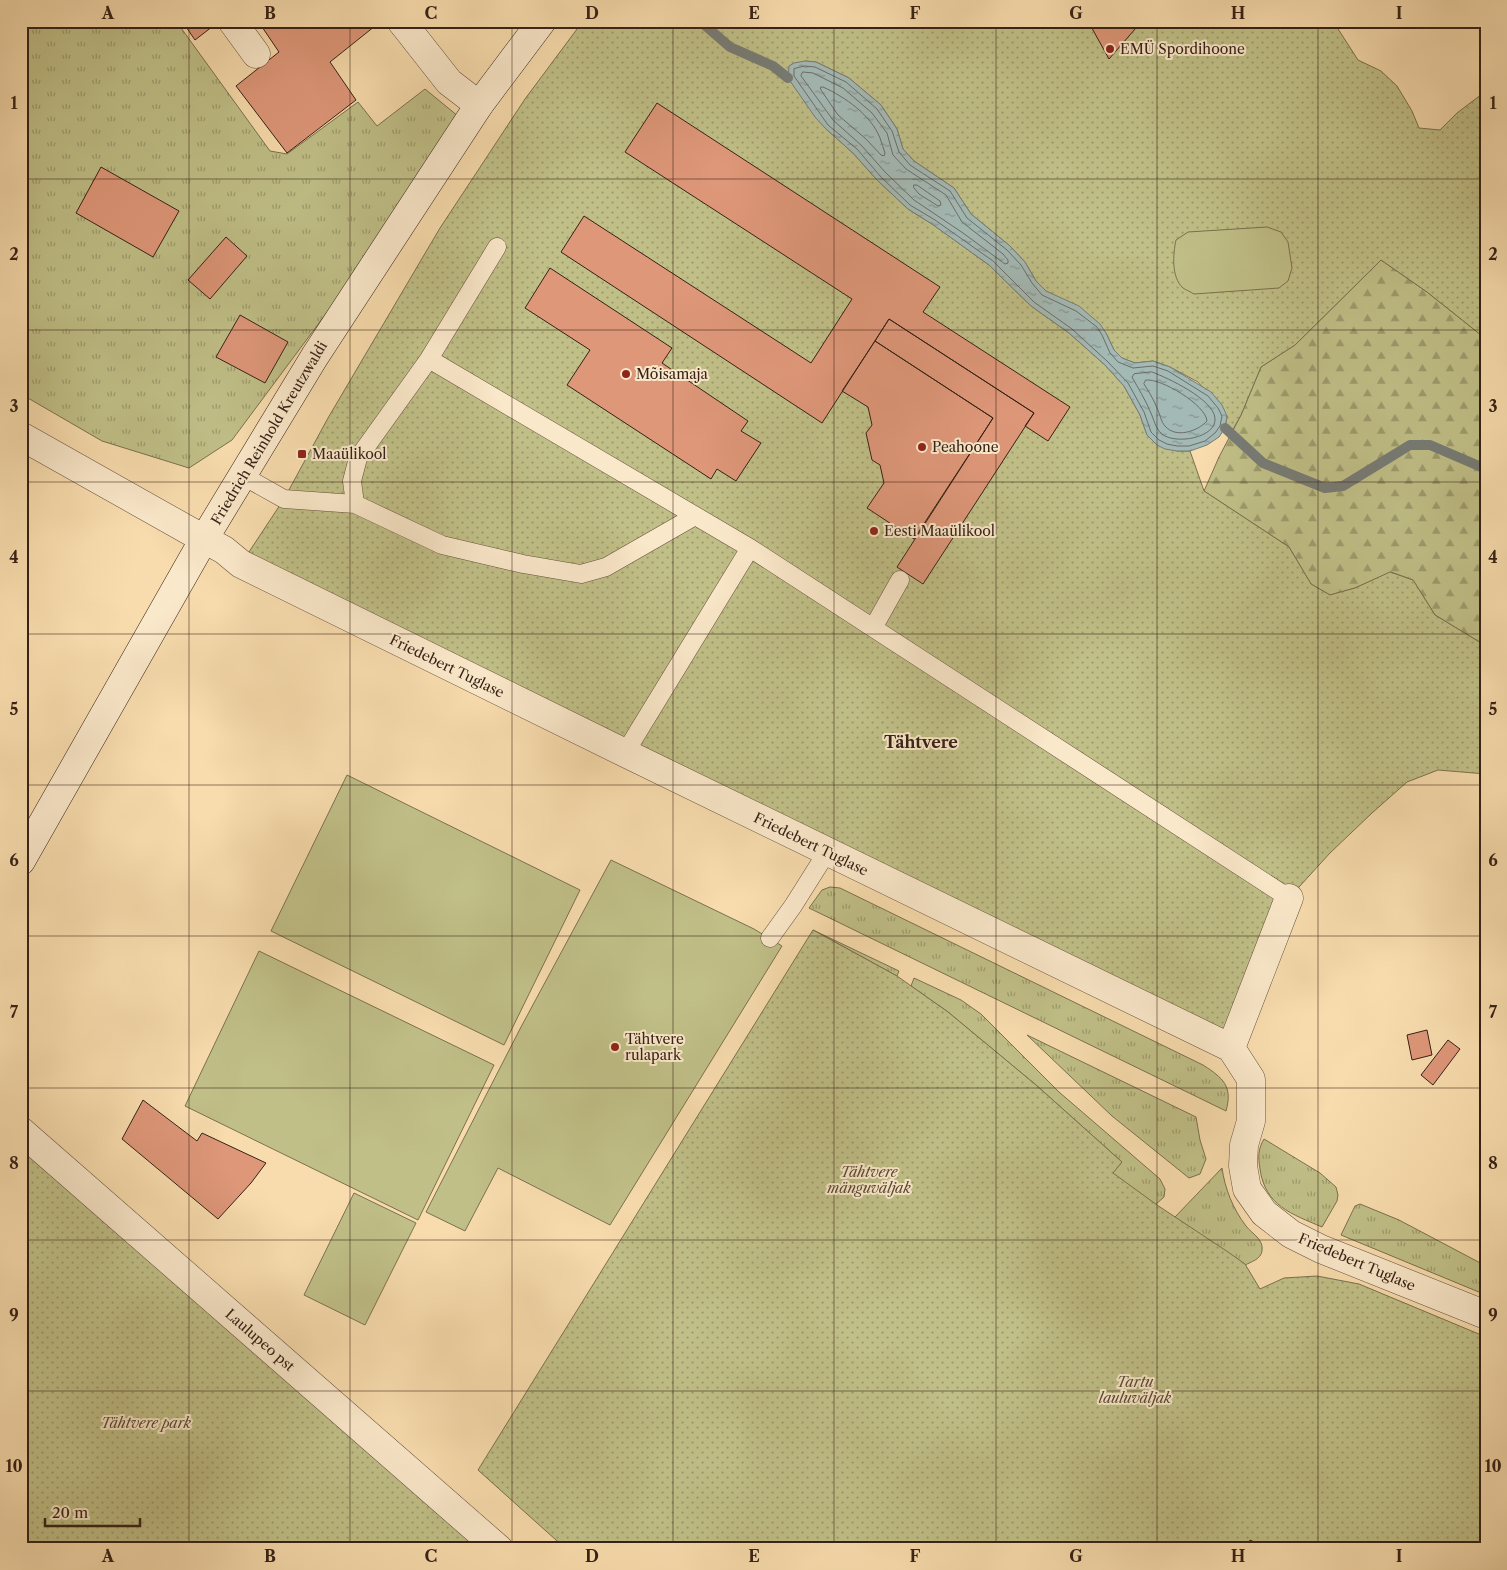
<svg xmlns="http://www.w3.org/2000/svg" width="1507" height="1570" viewBox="0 0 1507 1570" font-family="'Libre Caslon Text',serif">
  <defs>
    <pattern id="grass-tufts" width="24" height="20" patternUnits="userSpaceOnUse" patternTransform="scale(1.25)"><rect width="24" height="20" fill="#c0bf87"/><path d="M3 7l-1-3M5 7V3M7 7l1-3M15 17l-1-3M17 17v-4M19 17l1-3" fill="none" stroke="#9d9b6d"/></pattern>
    <pattern id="forest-firs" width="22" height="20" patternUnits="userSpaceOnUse" patternTransform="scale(1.25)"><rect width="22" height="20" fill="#c0bf87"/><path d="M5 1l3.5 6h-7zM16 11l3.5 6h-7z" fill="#9d9b6d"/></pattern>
    <pattern id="park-dots" width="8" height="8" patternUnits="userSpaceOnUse" patternTransform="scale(1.25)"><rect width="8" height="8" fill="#c0bf87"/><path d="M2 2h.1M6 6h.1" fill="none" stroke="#9d9b6d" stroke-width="1.8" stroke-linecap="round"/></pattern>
    <pattern id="water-ripples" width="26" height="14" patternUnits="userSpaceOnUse" patternTransform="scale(1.25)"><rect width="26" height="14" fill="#a3b9b5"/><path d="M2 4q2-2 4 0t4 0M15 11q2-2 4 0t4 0" fill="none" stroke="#869692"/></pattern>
  </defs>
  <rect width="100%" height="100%" fill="#f8dcad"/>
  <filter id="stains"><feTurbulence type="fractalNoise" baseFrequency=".004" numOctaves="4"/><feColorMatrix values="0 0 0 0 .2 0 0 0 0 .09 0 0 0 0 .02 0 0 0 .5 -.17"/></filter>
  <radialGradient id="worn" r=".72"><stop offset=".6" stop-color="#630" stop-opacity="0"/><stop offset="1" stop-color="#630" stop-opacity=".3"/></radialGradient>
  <!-- grass -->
  <path fill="url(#grass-tufts)" stroke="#7b704f" d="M21,21h155l94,130 17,3 71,-52 19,24 48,-37 39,32 -78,112 -154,207 -43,28 -87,-27 -81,-47z
    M830,887l10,1 363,177c20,13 30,21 23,46l-417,-203 13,-18z
    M813,930l86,41 -2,5z
    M914,978l47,22 20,14 78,78 101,87 5,10 -1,8 -396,352 354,-387 -86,-77 -88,-73 -37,-26z
    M1027,1035l169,82 4,23 6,19 -6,15 -11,4 -77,-62z
    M1264,1139l56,34 16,14 2,8 -1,6 -15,26c-30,-13 -57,-21 -62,-58 -2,-12 -2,-20 4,-30z
    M1222,1168c3,21 11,41 24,58 6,8 18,13 16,25 -1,8 -11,11 -17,14l-109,-15 39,-33z
    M1360,1204l39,16 87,46v29l-145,-60 14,-29z"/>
  <!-- forest -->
  <path fill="url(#forest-firs)" stroke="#7b704f" d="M1381,260l46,32 59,47v307l-51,-31 -22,-35 -22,-8 -36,16 -25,7 -19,-11 -22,-37 -85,-56 15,-34 22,-42 20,-48 34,-22z"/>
  <!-- park -->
  <path fill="url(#park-dots)" stroke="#7b704f" d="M583,21h750l25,39 23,11 16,15 15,25 7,17 21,2 17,-17 29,-22v10l-3,2 3,4v232l-59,-47 -46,-32 -86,85 -34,22 -20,48 -10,18 -6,-5 2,-12 -29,-34 -28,-15 -17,-6 -18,2 -13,-5 -8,-8 -8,-17 -45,-34 -15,-8 -10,-10 -11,-19 -15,-16 -39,-32 -17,-26 -40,-27 -11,-12 -6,-20 -16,-24 -32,-27 -33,-16 -11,-1 -17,17 37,50 28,25 24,27 31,29 24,15 57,41 42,41 38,27 36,32 19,21 16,29 7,20 30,16h13l14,40 85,56 22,37 19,11 25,-7 35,-16 23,8 22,35 51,31v128l-48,-4 -31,12 -35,31 -42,40 -41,45 -58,150 -990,-484 43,-65 44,-81 112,-190 85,-129z
    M813,930l84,46 51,36 88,73 86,77 -9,11 44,32 71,47 17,12 15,25 24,-11 33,-2 42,8 127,53v212h-920l-88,-79z
    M21,1148l457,401h-457z"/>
  <!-- garden -->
  <path fill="#c0bf87" stroke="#7b704f" d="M1267,227l14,5 7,10 4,26 -4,13 -9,7 -85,6c-3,-2 -8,-4 -11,-6 -12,-11 -10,-34 -7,-48l12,-8z
    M347,775l233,115 -76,155 -233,-114z
    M611,860l143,69 28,17 -172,279 -112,-57 -33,63 -39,-19 95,-185z
    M259,951l235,114 -76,155 -233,-114z
    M354,1193l62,30 -51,102 -61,-30z"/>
  <!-- water -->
  <path fill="url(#water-ripples)" stroke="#777c76" d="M805,61l11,1 33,16 32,27 16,24 6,20 11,12 40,27 17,26 39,32 15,16 11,19 10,10 33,15 21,18 6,9 8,17 8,8 13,5 18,-2 17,6 41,25 11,13 5,11 -2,12 -6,9 -12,8 -17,6h-13l-12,-2 -8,-4 -10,-10 -7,-20 -16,-29 -19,-21 -36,-32 -38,-27 -42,-41 -57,-41 -24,-15 -31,-29 -24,-27 -28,-25 -10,-11 -27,-39 1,-12 5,-3z"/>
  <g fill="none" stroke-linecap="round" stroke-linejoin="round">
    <!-- shore -->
    <path stroke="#6c6d66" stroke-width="1" d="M805,66l10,1 31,15 31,27 15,22 7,21 11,13 40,26 17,27 40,32 14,15 11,18 10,12 34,16 21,16 5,8 8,18 8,9 15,6 20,-2 15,5 40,25 10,12 4,8 -2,10 -5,7 -10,8 -16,5h-12l-10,-2 -8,-4 -8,-8 -7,-20 -16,-29 -20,-21 -36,-33 -38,-27 -41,-41 -58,-41 -25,-15 -29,-28 -24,-28 -29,-24 -34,-49v-7z
      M803,72l10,1 30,15 29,25 15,20 6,22 13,14 40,26 16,27 41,32 5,6v3l-3,1 -42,-31 -49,-33 -28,-27 -25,-28 -28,-25 -32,-44z
      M821,87h2c22,10 48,28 57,51 2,5 3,10 5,15l-1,3 -3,-1 -15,-16 -28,-24 -17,-25z
      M914,185h3l23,16 1,4 -3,1 -19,-12 -5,-6z
      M1152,372c16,6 61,27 63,46 2,20 -40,27 -53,16 -7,-6 -8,-15 -12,-23 -5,-12 -12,-23 -18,-34l2,-3z
      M1146,380c15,-2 60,25 61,41 -9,10 -31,18 -42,5 -4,-4 -5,-12 -8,-18 -3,-8 -8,-16 -13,-24z"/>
    <!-- stream -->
    <path stroke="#777c76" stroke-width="10" d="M700,21l30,26 43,19 15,12
      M1225,428l38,35 62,25 18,-2 67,-41h20l56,24"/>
  </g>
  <!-- building -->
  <path fill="#de9779" stroke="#362117" d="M182,21h34l1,2 -22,17z
    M258,21h114l3,5 -45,36 26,38 -69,53 -51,-67 43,-34z
    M1088,21h54l-33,38z
    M657,103l283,184 -17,25 147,95 -22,34 -23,-15 9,-13 -145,-94 -67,104 -261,-171 23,-36 227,147 41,-64 -227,-147z
    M101,167l78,44 -26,46 -77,-44z
    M226,237l21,19 -37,43 -22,-19z
    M550,268l122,80 -10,15 86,58 -7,10 20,12 -25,38 -19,-12 -6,10 -144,-94 23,-35 -65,-42z
    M240,315l48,27 -23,41 -49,-26z
    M889,319l145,94 -111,171 -26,-17 96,-149 -118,-77z
    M875,341l118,77 -79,121 -47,-31 17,-25 -4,-18 -8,-5 -6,-27 6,-8 -4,-18 -26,-16z
    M1427,1030l5,25 -20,5 -5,-25z
    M1448,1040l12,9 -27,36 -12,-10z
    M143,1100l54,41 5,-8 64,30 -15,20 -33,36 -96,-80z
    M1250,1540l20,9h-24z"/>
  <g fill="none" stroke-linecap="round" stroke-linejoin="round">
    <defs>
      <path id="service" d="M429,359l321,189 539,350
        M243,476l41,23 71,5 87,41 81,19 58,10 25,-7 89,-51
        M355,504l-3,-23 6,-23 71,-99 68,-112
        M873,628l27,-48
        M625,753l125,-205
        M770,938l23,-32 34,-54"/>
      <path id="minor" d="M232,21l24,33
        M401,21l48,61 30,23
        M204,539l20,11 17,14 384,189 606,295 20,31v42l-7,24 -1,21 4,23 17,24 27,21 30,15 165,66
        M1231,1048l58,-150
        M21,1131l478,418"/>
      <path id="tertiary" d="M21,436l183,103"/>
      <path id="secondary" d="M21,861l183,-322 111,-183 164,-251 63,-84"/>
    </defs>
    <!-- service casing -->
    <use href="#service" stroke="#66503c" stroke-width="19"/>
    <!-- minor casing -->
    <use href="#minor" stroke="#66503c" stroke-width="29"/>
    <!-- tertiary casing -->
    <use href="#tertiary" stroke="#66503c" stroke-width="29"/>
    <!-- secondary casing -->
    <use href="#secondary" stroke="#362117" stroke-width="29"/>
    <!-- service -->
    <use href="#service" stroke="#fae8ca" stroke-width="18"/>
    <!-- minor -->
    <use href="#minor" stroke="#fae8ca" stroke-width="28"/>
    <!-- tertiary -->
    <use href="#tertiary" stroke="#fae8ca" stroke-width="28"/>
    <!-- secondary -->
    <use href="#secondary" stroke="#fae8ca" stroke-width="28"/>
  </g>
  <!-- grid -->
  <path fill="none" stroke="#362117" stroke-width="1" stroke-opacity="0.55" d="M189,21v1528M350,21v1528M512,21v1528M673,21v1528M834,21v1528M996,21v1528M1157,21v1528M1318,21v1528M21,179h1465M21,330h1465M21,482h1465M21,634h1465M21,785h1465M21,936h1465M21,1088h1465M21,1240h1465M21,1391h1465"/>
  <!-- markers -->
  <g fill="#8f2418" stroke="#fae8ca" stroke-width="2">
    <circle cx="1110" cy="49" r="5"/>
    <circle cx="626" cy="374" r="5"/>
    <circle cx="922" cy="447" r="5"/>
    <rect x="297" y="449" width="10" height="10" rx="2.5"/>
    <circle cx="874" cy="531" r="5"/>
    <circle cx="615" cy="1047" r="5"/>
  </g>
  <g text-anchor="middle" stroke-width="4" stroke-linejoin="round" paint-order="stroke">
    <!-- poi labels -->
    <g font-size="14" fill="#362117" stroke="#fae8ca" text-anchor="start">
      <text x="1120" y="54">EMÜ Spordihoone</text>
      <text x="636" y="379">Mõisamaja</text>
      <text x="932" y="452">Peahoone</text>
      <text x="312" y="459">Maaülikool</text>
      <text x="884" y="536">Eesti Maaülikool</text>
      <text x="625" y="1044">Tähtvere<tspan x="625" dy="16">rulapark</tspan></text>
    </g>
    <!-- street labels -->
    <g font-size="14" fill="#362117" stroke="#fae8ca">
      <text transform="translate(269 433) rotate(-59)" y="5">Friedrich Reinhold Kreutzwaldi</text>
      <text transform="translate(447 666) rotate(26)" y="5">Friedebert Tuglase</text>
      <text transform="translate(811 844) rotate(26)" y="5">Friedebert Tuglase</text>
      <text transform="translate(1357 1262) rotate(23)" y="5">Friedebert Tuglase</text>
      <text transform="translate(260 1340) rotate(41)" y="5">Laulupeo pst</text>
    </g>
    <!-- park labels -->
    <g font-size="14" font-style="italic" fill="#584833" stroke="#fae8ca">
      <text x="869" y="1177">Tähtvere<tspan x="869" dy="16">mänguväljak</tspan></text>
      <text x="1135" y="1387">Tartu<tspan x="1135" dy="16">lauluväljak</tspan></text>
      <text x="146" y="1428">Tähtvere park</text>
    </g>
    <!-- quarter labels -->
    <g font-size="16" font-weight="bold" fill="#362117" stroke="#fae8ca">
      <text x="921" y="748">Tähtvere</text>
    </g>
  </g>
  <!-- margin -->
  <rect width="1507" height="1570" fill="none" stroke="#f8dcad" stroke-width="55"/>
  <!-- scale -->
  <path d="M45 1518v8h95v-8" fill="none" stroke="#362117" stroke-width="2.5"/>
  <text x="52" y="1518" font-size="15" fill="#362117" stroke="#fae8ca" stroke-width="4" paint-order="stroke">20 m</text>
  <rect x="28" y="28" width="1452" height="1514" fill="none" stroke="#362117" stroke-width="2"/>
  <g font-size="16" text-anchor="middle" font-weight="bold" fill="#362117">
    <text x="108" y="19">A</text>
    <text x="270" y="19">B</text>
    <text x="431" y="19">C</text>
    <text x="592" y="19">D</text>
    <text x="754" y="19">E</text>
    <text x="915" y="19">F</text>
    <text x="1076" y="19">G</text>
    <text x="1238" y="19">H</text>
    <text x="1399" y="19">I</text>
    <text x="14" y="109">1</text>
    <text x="1493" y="109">1</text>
    <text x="14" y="260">2</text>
    <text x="1493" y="260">2</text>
    <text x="14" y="412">3</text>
    <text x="1493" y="412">3</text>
    <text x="14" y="563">4</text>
    <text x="1493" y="563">4</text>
    <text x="14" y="715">5</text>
    <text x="1493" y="715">5</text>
    <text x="14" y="866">6</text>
    <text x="1493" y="866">6</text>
    <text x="14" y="1018">7</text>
    <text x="1493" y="1018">7</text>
    <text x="14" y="1169">8</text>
    <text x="1493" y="1169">8</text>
    <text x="14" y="1321">9</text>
    <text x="1493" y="1321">9</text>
    <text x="14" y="1472">10</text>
    <text x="1493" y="1472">10</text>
    <text x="108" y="1562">A</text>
    <text x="270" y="1562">B</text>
    <text x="431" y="1562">C</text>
    <text x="592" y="1562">D</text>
    <text x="754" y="1562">E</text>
    <text x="915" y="1562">F</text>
    <text x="1076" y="1562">G</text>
    <text x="1238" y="1562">H</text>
    <text x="1399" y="1562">I</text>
  </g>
  <rect width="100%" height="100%" filter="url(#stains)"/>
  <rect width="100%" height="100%" fill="url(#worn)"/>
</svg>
